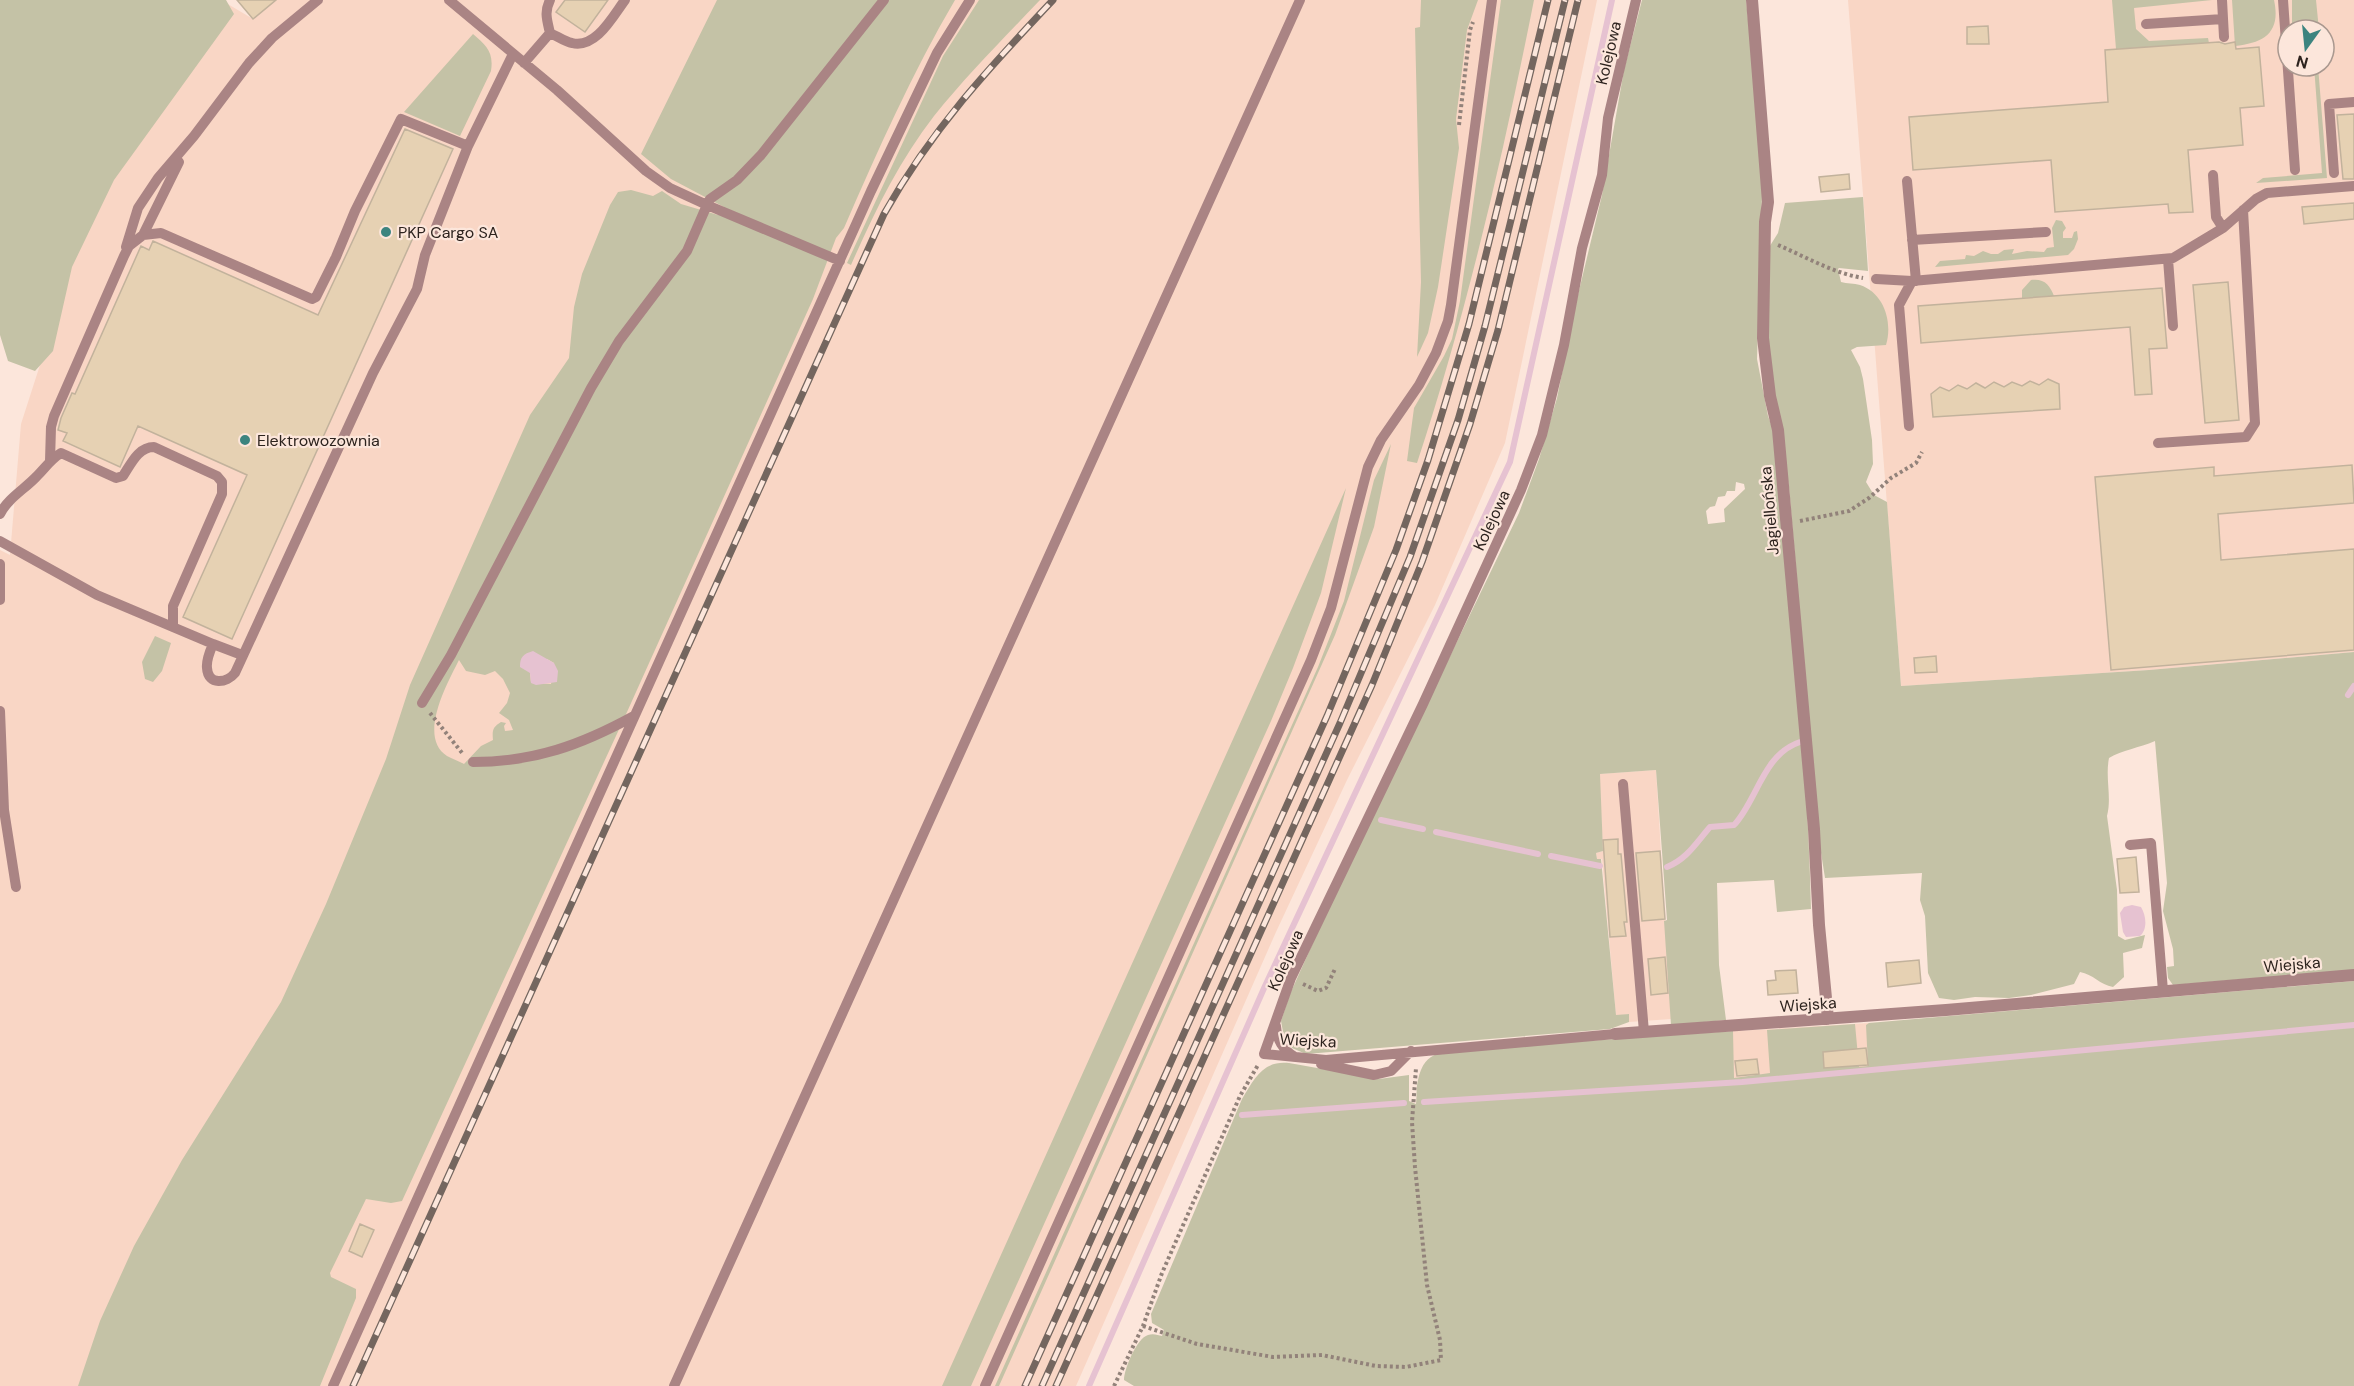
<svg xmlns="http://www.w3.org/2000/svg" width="2354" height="1386" viewBox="0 0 2354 1386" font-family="'DM Sans',sans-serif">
  <rect width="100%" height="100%" fill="#fce6db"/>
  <!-- built -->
  <path fill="#f9d6c5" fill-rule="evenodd" d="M221,0l32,19 23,-19h1321l-92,443 -70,162 -88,175 -71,152 -200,454h-1076v-836l10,5 11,-131 74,-230z
    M1848,0h506v652l-205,18 -248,16zM2288,30h36v36h-36z
    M1656,770l15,249 -42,3v-8l-13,2 -14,-157h-5l-1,-6 7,-2 -4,-77z
    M1869,1023l2,47 -147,10 -4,-48z"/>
  <!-- green -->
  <path fill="#c4c2a6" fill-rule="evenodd" d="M0,0h226l8,14 -120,166 -42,87 -19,84 -18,20 -27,-10 -8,-26z
    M717,0h238c-43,73 -77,150 -111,228l-8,10 -23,61 -186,413 -225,489 -11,2 -25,-4 -36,74 1,4 25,12v9l-36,88h-242l22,-65 34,-75 48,-86 99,-158 45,-98 60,-145 24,-74 120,-270 39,-57 5,-51 8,-33 28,-69 8,-13 13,-2 22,6 9,-5 19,13 37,11 6,-8 -53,-28 -30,-25zM547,659l7,4 -3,21 -20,-1 -1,-10zM459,660l7,11 19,4 10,-4 8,8 7,14 -3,10 -8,10 10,7 4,10 -8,1 -1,-5 2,-3 -5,-1c-8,5 -9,8 -8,18l-12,6 -17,18c-5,-3 -12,-5 -17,-8 -30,-19 1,-74 12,-96z
    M979,0h61c-36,38 -73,75 -106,116 -35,45 -60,97 -83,149l-4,-2 96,-207z
    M1421,0h57l-11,30 -11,89 3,29 -21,139 -10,46 -11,24 4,-75 -6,-254 5,-1z
    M1501,0h33c-31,156 -67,312 -117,463l-10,-2 7,-53 30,-52 8,-17 8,-38z
    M1642,0h104l17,164 -6,195 11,57 6,16c17,159 33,318 37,477l-34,3 -3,-32 -57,3 2,82 7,55 -55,5 -7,-104 3,-1 -11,-150 -56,4 3,77 -7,2 1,6h4l15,156 13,-1v8l-19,7 -304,25 -14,-6 -8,-11 -3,-16 9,-27 40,-89 189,-392 20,-54 18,-61 20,-99 25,-104 22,-125zM1736,482l8,2 1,5 -21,20 1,13 -17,2 -2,-13 4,-4 5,-1 3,-9 7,-1 2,-5h8z
    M2112,0h100l-78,8 2,21 13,12 59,-3 1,5 -93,6z
    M2232,0h42c7,32 -9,43 -39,46z
    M2292,0h24l3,30h-27z
    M473,34c13,11 21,18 18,37l-31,65 -56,-24z
    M2314,66h4l9,112 -71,5 7,-5 59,-5z
    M1863,197l5,74 -29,-3 -1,1 3,13c6,2 13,1 19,3 24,8 33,37 26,60l-29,2 -6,3 9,17 3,12 9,61 1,24 -7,18 8,13 13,7 14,184 248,-16 205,-18v318l-181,15 -5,-7 -1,-11 7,-1 -1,-17 -10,-38 4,-28 -12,-142c-16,7 -33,9 -46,17 -4,20 3,39 -2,58l10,74 1,46 7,4 20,-5 -3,13 -19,5 1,24 -11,10c-13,-2 -20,-13 -33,-15l-6,12 -43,11 -22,3 -34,-1 -21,3 -15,-2 -11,-25 -3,-57 -5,-16 2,-27 -97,5 -6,-38 -30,-353 -22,-129 1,-109 10,-16 7,-30z
    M2056,220l6,1 4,7 -3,4v6h9l2,-6 3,-1 1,8 -4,10 -6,6 -133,12 5,-6 25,-2 1,-4 8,1 9,-5 8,3h7l6,-4 10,-1 -2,5 15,-3 17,1 3,-4 7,-1 -2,-19z
    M2031,280c13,-2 19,5 23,16l-32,2v-8z
    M1391,444l-17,83 -39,108 -336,751h-4l323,-719 26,-66 30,-121z
    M1346,488l-25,105 -28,75 -22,53 -300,665h-29z
    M155,636l16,7 -9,28 -9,11 -8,-3 -3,-17z
    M2354,981v405h-1220l-10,-6c0,-11 13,-42 24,-45 5,-2 10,0 14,1l2,-6 -12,-7 -1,-9 91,-215c12,-20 21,-39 47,-36l90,16 30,-4v26l7,3c1,-8 0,-17 2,-24 7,-32 26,-27 53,-31l262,-18 1,47 36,-5 -3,-43 88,-6 4,43 9,-1 -2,-41 3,-2z"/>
  <!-- water -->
  <path fill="#e6c2d1" d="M533,651l21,12 4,8 -1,11 -21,3 -5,-2 -1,-10 -10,-6c0,-10 3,-13 13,-16z
    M2132,905l9,2c5,8 7,22 -1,29l-14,1 -3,-5 -3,-19 4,-6z"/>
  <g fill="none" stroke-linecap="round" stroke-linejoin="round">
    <!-- stream -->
    <path stroke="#e6c2d1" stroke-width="6" d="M2348,695l6,-9
      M1381,820l42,9
      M1436,832l102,22
      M1551,856l49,10
      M1667,867c20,-8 29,-24 43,-40l24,-2c23,-24 29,-71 66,-83
      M1424,1102l318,-20 612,-57
      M1242,1115l162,-12
      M1089,1386l176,-400 245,-524 102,-462"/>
  </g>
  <!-- building -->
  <path fill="#e6d1b3" stroke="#c2b29c" stroke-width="1.5" d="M237,0h39l-23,19z
    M565,0h43l-23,32 -29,-20z
    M1988,26l1,18h-22v-17z
    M2219,42l6,2 10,-2 1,7 23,-2 5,59 -24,2 3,37 -55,5 5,62 -24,1 -1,-9 -113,8 -4,-52 -138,10 -4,-53 199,-15 -3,-52z
    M2354,114v65h-11l-6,-64z
    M405,129l48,20 -221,490 -49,-22 64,-142 -109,-49 -18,41 -57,-26 4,-8 -9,-3 3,-12 11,-25 3,1 66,-148 8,4 4,-9 165,74z
    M1849,174l1,15 -29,3 -2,-15z
    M2354,203v16l-50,5 -2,-17z
    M2228,282l11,138 -34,3 -12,-138z
    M2162,288l5,60 -18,1 3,45 -17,1 -5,-68 -209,16 -3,-37z
    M2048,379l11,5 1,25 -127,8 -2,-23 9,-7 9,4 9,-6 9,4 9,-6 9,5 9,-6 10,5 8,-5 10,4 8,-5 9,4z
    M2352,465l2,38 -136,11 3,46 133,-11v101l-243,20 -16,-193 119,-10v9z
    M1936,656l1,16 -22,1 -1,-15z
    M1618,839v15h3l6,68h-3l2,14 -16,1 -7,-97z
    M1660,851l5,68 -23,2 -6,-68z
    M2136,857l3,35 -19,1 -3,-34z
    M1665,957l3,36 -17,2 -3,-36z
    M1919,960l2,23 -33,4 -2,-24z
    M1796,970l2,23 -30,2 -1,-14 9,-1 -1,-9z
    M1866,1048l2,17 -44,3 -1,-16z
    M1757,1059l2,15 -22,2 -2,-15z
    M360,1224l14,6 -12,27 -13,-6z"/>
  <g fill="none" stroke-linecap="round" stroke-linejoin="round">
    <!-- path -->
    <path stroke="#92827a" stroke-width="4" stroke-dasharray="3 3" stroke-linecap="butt" d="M1459,125l11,-95 3,-8
      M1778,245c28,12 55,28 85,33
      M1800,521l49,-10 20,-13 22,-20 25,-15 6,-11
      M430,713l33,41
      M1303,984l15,7 8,-3 9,-19
      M1143,1326l54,18 76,13 49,-2 54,11 30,1 35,-7 -1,-20 -13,-55 -12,-118 -3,-45 4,-54
      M1114,1386l29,-60 19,-53 78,-177 18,-31"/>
    <!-- lane -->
    <path stroke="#aa8484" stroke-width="10" d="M449,0l108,90 89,81 24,17 37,17 3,-6 27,-19 24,-25 123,-155
      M550,0c-6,12 -3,20 0,33 7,3 15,9 22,10 24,6 41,-27 53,-43
      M2222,0l2,37
      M2283,0l12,170
      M2146,24l77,-5
      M524,63l26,-30
      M2334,173l-5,-69 25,-2
      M2213,175l3,42 7,11
      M1907,181l9,100
      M143,235l36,-73
      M1912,240l134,-8
      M126,247l12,-39 20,-30 36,-42 55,-73 23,-25 46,-38
      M2168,259l5,67
      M1876,279l36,2
      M1909,426l-10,-121 13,-24 261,-23 50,-30 33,-29 11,-6 87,-7
      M2158,443l88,-6 9,-14 -12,-213
      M50,461l1,-34 3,-11 70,-160 5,-10 14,-11 18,-2 151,66 4,-2 20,-40 19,-46 46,-92 67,27
      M0,514c8,-16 25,-25 37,-38 8,-8 14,-17 24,-23l55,25 7,-2c8,-12 15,-29 31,-29l63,29 5,6v12l-49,112v21
      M0,541l97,54 116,49c-3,7 -7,16 -6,24 1,18 20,15 28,5l138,-300 44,-84 8,-34 43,-109 45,-92
      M0,564v36
      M213,644l29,11
      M422,703l29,-48 140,-267 28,-47 68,-90 20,-46 133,56
      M0,711l4,99 12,77
      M473,762c61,0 108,-17 161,-46
      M1623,784l21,248
      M2130,845l21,-2 12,148
      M1276,1026c1,14 6,23 19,31
      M1615,1034l-289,26 -62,-6 27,-76 132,-274 98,-214 21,-55 22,-90 18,-97 20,-73 6,-57 28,-118
      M1321,1064l53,11 17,-4 20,-20
      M333,1386l538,-1195 66,-138 33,-53
      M674,1386l626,-1386
      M985,1386l326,-726 20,-52 37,-141 13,-27 38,-55 17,-32 12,-32 3,-16 41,-305"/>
    <!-- street -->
    <path stroke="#aa8484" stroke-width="12" d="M1752,0l16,202 -3,20 -2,116 7,58 8,34 36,399 5,96 9,94
      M1615,1034l331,-24 408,-35"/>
    <defs>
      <path id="rail" d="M353,1386l531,-1172c48,-85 103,-144 169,-214
        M1025,1386l302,-670 69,-166 32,-90 41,-136 79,-324
        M1042,1386l298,-663 70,-166 48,-137 27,-94 80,-326
        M1056,1386l316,-701 50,-123 48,-138 28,-94 80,-330"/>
    </defs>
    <!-- rail casing -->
    <use href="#rail" stroke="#74665f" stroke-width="7"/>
    <!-- rail -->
    <use href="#rail" stroke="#fce6db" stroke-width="4.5" stroke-dasharray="14" stroke-linecap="butt"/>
  </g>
  <!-- markers -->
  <g fill="#3c847f" stroke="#fce6db" stroke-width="2">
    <circle cx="386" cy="232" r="6"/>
    <circle cx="245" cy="440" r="6"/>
  </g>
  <g text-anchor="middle" stroke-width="4.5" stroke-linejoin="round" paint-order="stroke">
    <!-- street labels -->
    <g font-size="16" fill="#2d231e" stroke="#fce6db">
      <text transform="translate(1608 53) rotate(-77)" y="6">Kolejowa</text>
      <text transform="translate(1769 511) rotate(-95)" y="6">Jagiellońska</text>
      <text transform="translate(1491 520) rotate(-65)" y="6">Kolejowa</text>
      <text transform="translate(1285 960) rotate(-66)" y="6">Kolejowa</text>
      <text transform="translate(2292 964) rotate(-5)" y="6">Wiejska</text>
      <text transform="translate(1808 1004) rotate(-4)" y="6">Wiejska</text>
      <text transform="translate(1308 1040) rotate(3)" y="6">Wiejska</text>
    </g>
    <!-- poi labels -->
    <g font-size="16" fill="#2d231e" stroke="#fce6db" text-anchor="start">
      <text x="398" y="238">PKP Cargo SA</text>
      <text x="257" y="446">Elektrowozownia</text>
    </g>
  </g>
  <!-- north arrow -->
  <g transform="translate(2306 48) rotate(195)"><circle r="28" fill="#fce6db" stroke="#a9988f" stroke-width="1.5"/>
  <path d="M0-4.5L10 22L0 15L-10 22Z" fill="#3c847f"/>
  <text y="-9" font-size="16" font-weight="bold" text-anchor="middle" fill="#2d231e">N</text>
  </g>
</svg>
